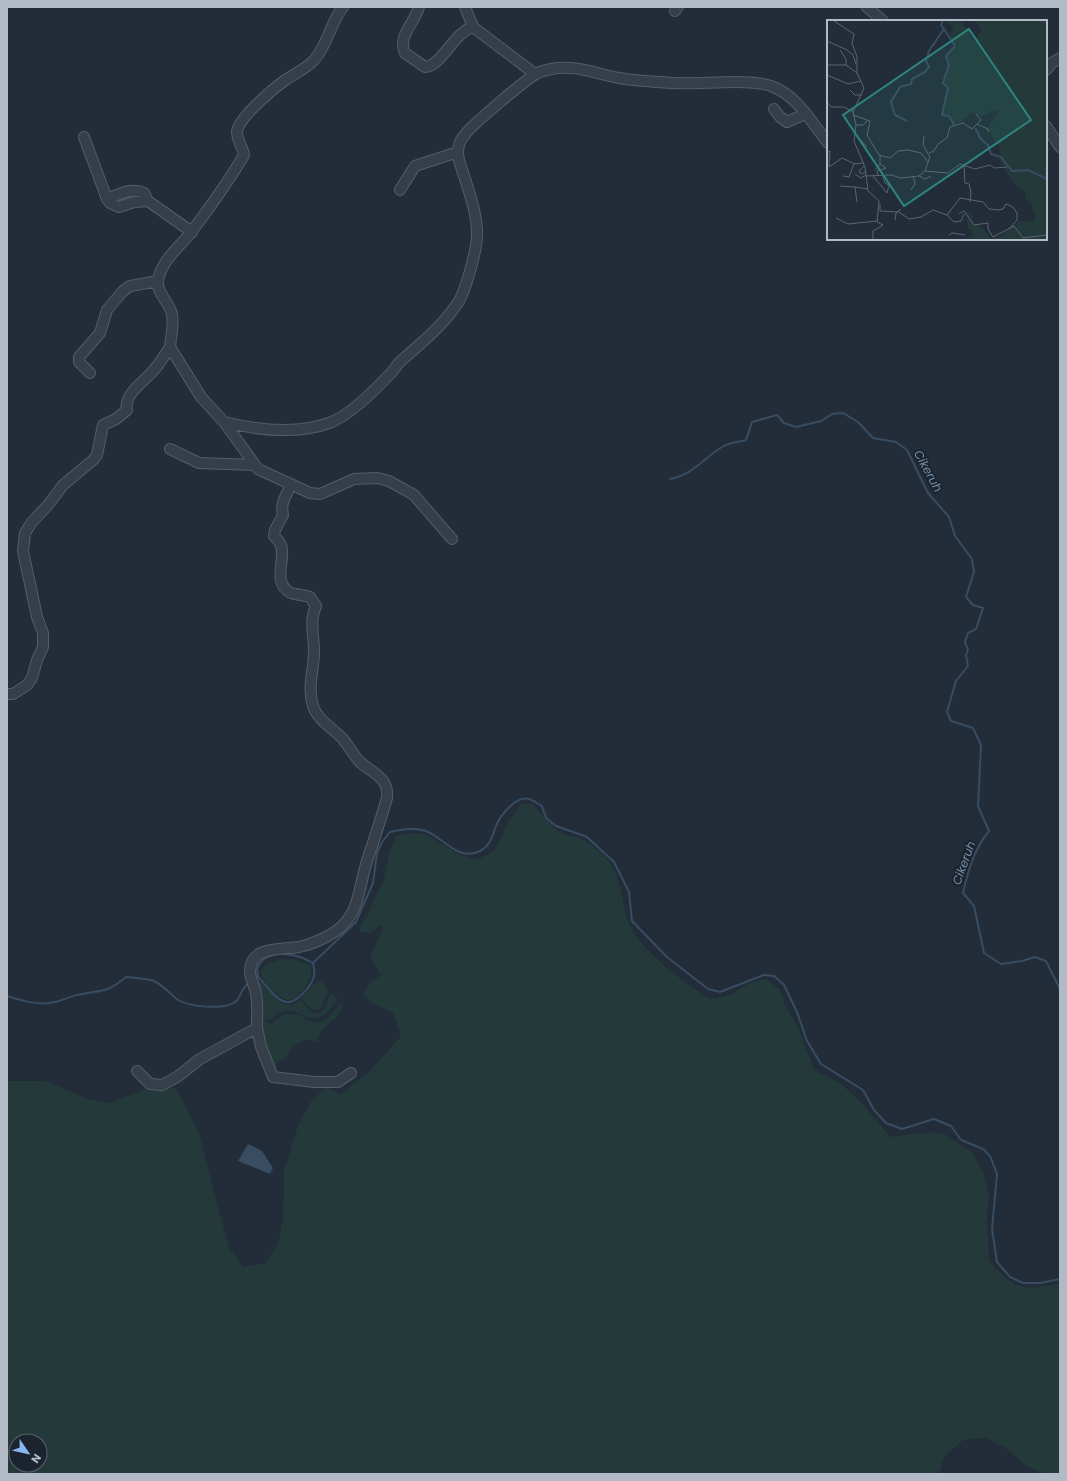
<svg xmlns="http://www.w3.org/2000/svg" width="1067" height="1481" viewBox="0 0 1067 1481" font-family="Poppins,sans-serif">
  <rect width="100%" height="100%" fill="#222d39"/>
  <!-- green -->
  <path fill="#24393a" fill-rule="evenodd" d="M521,804h11c10,9 16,20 27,28 7,4 16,4 23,7 8,4 19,13 24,19 17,21 14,36 21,60 7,29 58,65 83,81l21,-4 18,-12 18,-4 13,11 5,15 13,22 16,43 25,12 22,20 29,35 40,-5 16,3 26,17 11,20 6,23 -2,24 2,42c26,28 33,31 71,22v191h-15l-20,-9 -18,-16 -21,-11 -23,2 -19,17 -5,17h-932v-393h38l43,18 21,4 45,-17 22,2 22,42 31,118 14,19 23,-4 12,-20 5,-23 1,-49 14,-45 12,-23 16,-16 14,7 29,-22 32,-36 -8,-23 -23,-11 -7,-7 6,-11 12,-9 -11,-18 12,-27v-4h-4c-5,8 -9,8 -18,5l-1,-3 9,-13 6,-16 9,-16 6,-30 7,-17 13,-3 16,1 35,21 16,5 17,-8 8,-13 6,-16zM16,1441h24v24h-24z
    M283,959l11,1 17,5c3,14 -9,30 -21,36 -12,-4 -29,-17 -29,-31l5,-6z
    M257,981c14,3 15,23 34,24l9,-5 14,14c13,0 12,-13 17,-21l7,6c-3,5 -7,9 -12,14 -14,14 -24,-3 -40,-2 -7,1 -12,8 -19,9l-8,-6z
    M322,982l5,6v7l-7,14 -7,1 -12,-11c7,-6 10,-17 21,-17z
    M340,1003l3,4 -5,8 -17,16 -4,11 -10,-3 -13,6 -8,13 -8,4 -5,7 -6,-14 -8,-36 11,5c6,-3 10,-9 16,-10 24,-4 28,28 54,-11z"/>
  <!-- water -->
  <path fill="#384c62" d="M248,1144l14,7 11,17 -3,6 -32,-13z"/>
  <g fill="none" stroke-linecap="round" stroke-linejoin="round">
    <!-- stream -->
    <path stroke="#384c62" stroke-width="2" d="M670,479c21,-3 34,-21 52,-32 6,-4 16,-5 24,-7l6,-18 25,-7 7,8 12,4 25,-6 11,-7 11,-1 15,9 15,16 23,4 11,8 21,43 21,24 6,19 17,23 2,13 -8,25 7,8 10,3 -7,21 -8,4 -3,9 3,8 -2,5 2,11 -12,15 -9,31 4,9 22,7 8,17 -3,61 11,25c-15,18 -21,40 -26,62l11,13 10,47 17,11 21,-3 13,-4 11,4 14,28
      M258,977c8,7 17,23 28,25 11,2 26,-17 28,-26 1,-5 0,-9 -1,-13
      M254,979l4,-2 -1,-8c9,-23 41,-15 56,-6l43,-41 17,-39 4,-30 5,-11 8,-10c12,-3 24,-5 36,-1 18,7 32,31 54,20 11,-6 12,-15 16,-25 4,-10 20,-31 33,-27 4,1 9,5 13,7l4,12 10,8 31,11 27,25 15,30 3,29 35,36 41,32 12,3 44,-17 10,1 10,9 13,27 10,29 14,23 42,26 11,20 12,13 16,6 32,-10 17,7 10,14 22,9 7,7 7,18 -5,55 5,33 13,15 13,6h17l20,-4
      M7,996c16,5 32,10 48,6 9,-2 18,-7 27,-8 22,-4 26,-2 44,-17 8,1 21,1 28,4 9,4 16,13 24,19 12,7 46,10 57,2 6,-4 5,-13 14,-19"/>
    <defs>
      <path id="minor" d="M343,7c-13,16 -15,38 -29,53 -8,9 -20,14 -30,21 -11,8 -46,37 -47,51 0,8 6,16 7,23 -15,26 -34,52 -52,76 -12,16 -31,29 -34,50 -2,11 11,21 14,33 2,11 -1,22 -2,33l31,50 23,25 34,47 52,24 10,1 7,-3 27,-12 23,-1 12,3 25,14 38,44
        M419,7c-4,15 -22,30 -14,46l20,14c16,0 29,-35 48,-40
        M465,7l8,20 62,47
        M867,7l16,14
        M675,11l3,-4
        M1046,70l6,-7 8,-5
        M774,109l6,8 7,5 18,-8
        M1046,126l14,21
        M84,137l23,62 3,4 9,4 15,-5 14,-1 44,31
        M400,190l15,-24 43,-14
        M107,199c12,-5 25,-12 37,-6l4,8
        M90,373l-11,-11v-5l21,-24 7,-23 16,-19 7,-5 28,-5
        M224,422c33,8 72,13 105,1 20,-7 46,-33 61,-49 4,-4 6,-8 10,-12 20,-18 44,-37 59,-61 7,-12 17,-49 18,-64 1,-25 -11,-53 -18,-77 -2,-8 -1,-16 4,-23 7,-11 61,-56 73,-63 5,-3 10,-4 15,-5 24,-5 45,5 68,9 18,3 37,4 55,5 25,2 75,-5 97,3 26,9 41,37 57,57
        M170,449l29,14 54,2
        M7,694h6l14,-9 5,-7 5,-18 6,-13v-14l-6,-16 -14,-66 2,-18 7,-11 16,-17 15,-20 30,-25 4,-5 6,-30 13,-6 11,-9c-4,-16 18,-29 27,-40 6,-7 11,-15 16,-23
        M257,1028l4,19 12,30 41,5h24l13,-9
        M137,1071l13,13 12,1 15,-8 23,-18 57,-31c0,-11 1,-23 -1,-34 -1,-8 -6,-15 -6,-23 1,-26 32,-21 49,-24 14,-3 35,-12 45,-23 16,-17 16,-42 23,-63 7,-21 14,-42 20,-63 2,-21 -14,-24 -27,-36 -7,-7 -12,-18 -19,-25 -9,-9 -24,-18 -28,-31 -6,-19 1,-36 1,-55 0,-16 -5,-30 2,-45l-6,-9c-6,-2 -13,-2 -19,-4 -21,-11 -3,-36 -11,-50 -1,-2 -4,-5 -6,-7l1,-6 8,-15c-3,-12 3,-19 8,-30"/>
    </defs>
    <!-- minor casing -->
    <use href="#minor" stroke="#545d67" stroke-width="12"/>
    <!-- minor -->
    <use href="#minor" stroke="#363f49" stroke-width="10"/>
  </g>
  <g text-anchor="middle" stroke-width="4" stroke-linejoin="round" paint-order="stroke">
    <!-- water labels -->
    <g font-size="12" font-style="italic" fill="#728ca8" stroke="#1b242e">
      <text transform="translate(928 471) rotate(61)" y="4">Cikeruh</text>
      <text transform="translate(964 863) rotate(-70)" y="4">Cikeruh</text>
    </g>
  </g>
  <!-- overview -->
  <g transform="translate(827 20)">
    <rect width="220" height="220" fill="#222d39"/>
    <path d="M119,1h14l10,10v8l4,2 7,-10 -5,-10h71v218h-77l3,-7 -5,-3 -2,-18 6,3 2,10 9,4 8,10 10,-2 19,-16 14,2 1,-6 -4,-12 -5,-4 -1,-8 -11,-8 -8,-12 -7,-14 1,-10 -13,-20 11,-16 -3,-2 -14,6 -11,-4 -2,5 -6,2 1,3 -10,2 -3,-9 -8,-1 1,-9 6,-15 -5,-6 6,-20 -3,-8 9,-10 -8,-11 6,-6z" fill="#24393a"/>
    <path fill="none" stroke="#384c62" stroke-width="2" d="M117,9l11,17 -9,10 3,9 -6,18 5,5 -6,27 7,1 5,9M80,101l-12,-6 -4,-13 9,-15 11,-3 1,-5 13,-7 4,-5 -3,-6 3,-10 15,-22 -3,-4 2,-4M148,108l6,11 7,6 3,9 10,3 11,14 16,-1 19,9"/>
    <path fill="none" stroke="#5b6571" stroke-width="1" d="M7,1l20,13 -2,9 5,14v16l7,15 -11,24 3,13 -2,16 11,26 3,24 11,10 -2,21 6,3 -10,6v8M0,21l20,9 6,5 3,9M13,30l6,9v6M0,45h19l11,8M0,55l21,9 13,-3M23,70l5,5h7M0,82l4,5h13l9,5M149,94l5,6 -4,4M26,95l17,6 -3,14 12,20 11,3 8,-7 10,-1 13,3 7,9M29,105h7l5,-5M28,114l12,13M0,133l3,-2 -1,16 13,-9 13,6 8,-1M102,133l5,-2 4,-7 9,-6 3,-11 13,-4 9,6 5,-5 11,5v3M37,146l-5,5 2,3 4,-2M137,146l1,17 4,1 2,8 -1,10M48,150l5,-6v-8M97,151l24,2 12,-9 15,5 15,-4 4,3 13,-1M28,154l6,4 5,-3M51,155l-1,-4 9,-3 -6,-4M16,156l6,1 5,-13M39,156l25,-1 10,3 18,-2 6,3 6,-3M46,156l14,17 2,-8 -4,-2 -2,-7M92,156l6,-5 5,-14 -7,-12 1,-9M13,166l15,1M84,170l4,-6 -2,-8M30,182l-2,-15 13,2M53,184v7l19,1 10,7 12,-2 12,-7 14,5 13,-17 23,4 6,7 9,1 5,-1 3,-5 7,3 4,6v7l-8,9M132,194l5,-3 10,14 14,-2v6l5,8 21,-11 9,12 24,-3M120,195l7,7 7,-1 3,-7M9,198l12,6 29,-3M68,200l1,-7 5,-4M122,215l3,-2 13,2"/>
    <path fill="#2f847f" fill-opacity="0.15" stroke="#2f847f" stroke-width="2" d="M142,9l62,91 -127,86 -61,-91z"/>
    <rect width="220" height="220" fill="none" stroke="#b1bac5" stroke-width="2"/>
  </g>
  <!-- border -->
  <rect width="1067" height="1481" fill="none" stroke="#b1bac5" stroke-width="16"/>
  <!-- north arrow -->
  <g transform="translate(28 1453) rotate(124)"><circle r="19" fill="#1b242e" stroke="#57606a"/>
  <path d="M0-3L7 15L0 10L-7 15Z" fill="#88b8f3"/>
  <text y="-6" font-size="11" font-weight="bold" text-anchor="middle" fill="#b1bac5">N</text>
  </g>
</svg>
